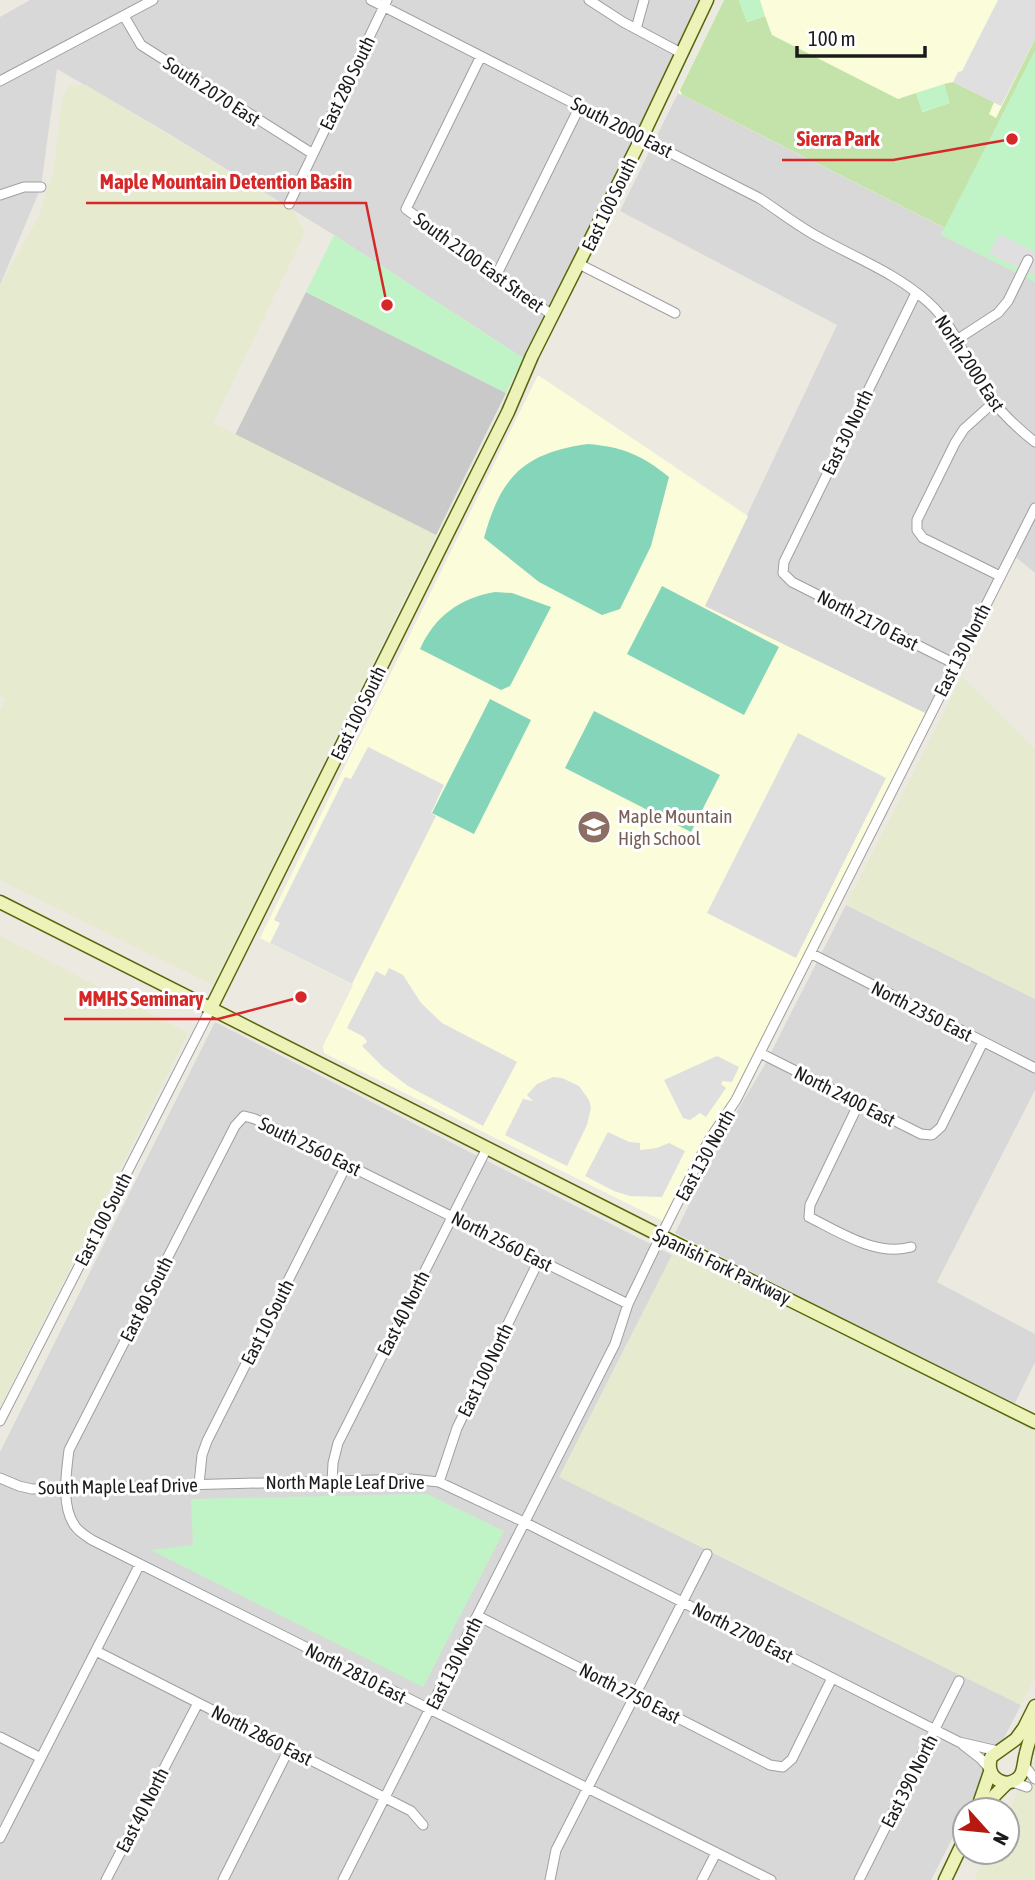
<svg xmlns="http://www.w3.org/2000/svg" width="1035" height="1880" viewBox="0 0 1035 1880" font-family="'Asap Condensed',sans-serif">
  <rect width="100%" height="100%" fill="#ece9e1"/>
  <!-- residential -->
  <path fill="#d9d8d8" d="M30,0h680l-68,137 -119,221 -189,-123 -173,-106 -104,-60 -16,118 -41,98v-268z
    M678,93l267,135 -4,6 94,47v292l-23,-19 -83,161 -225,-109 133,-281 -217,-114z
    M846,905l189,94v91l-98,192 98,52v28l-21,43 -339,-172 54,-109 34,-56z
    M215,1022l457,233 -112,222 461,228 -90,175h-931v-428z"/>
  <!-- education -->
  <path fill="#fafcda" d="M724,0h311v51l-90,177 -267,-135z
    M538,375l210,141 -43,90 224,109 -260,509 -345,-171 -1,-7 30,-61 -93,-47z"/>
  <!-- religious -->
  <path fill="#c9c9c9" d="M306,292l200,101 -70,142 -201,-100z"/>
  <!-- farmland -->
  <path fill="#e6eace" d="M86,85l207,125 12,22 -92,191 223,112 -223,450 -213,-105v-170l6,-11 -6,-3v-411l37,-65 17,-50 8,-70 7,-14z
    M962,677l73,72v250l-189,-94z
    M0,936l188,97 -187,372h-1z
    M684,1253l351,174v249l-14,29 -462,-228 113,-222z
    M1035,1758v122h-61l14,-28h19v-38z"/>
  <!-- grass -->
  <path fill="#c3e3ab" d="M724,0h15l8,22 18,-6 7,19 126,64 18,-6 7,19 26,-9 -5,-19 9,-2 41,20 -5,12 7,4 39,-79v12l-90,177 -263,-133 -2,-5z"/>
  <!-- park -->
  <path fill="#c0f4c7" d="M739,0h21l5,16 -18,6z
    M1035,51v231l-94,-47z
    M944,84l6,19 -28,9 -6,-19z
    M334,235l189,123 -17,35 -200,-101z
    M427,1494l77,37 -81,156 -272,-137 42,-5 -2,-46z"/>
  <!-- pitch -->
  <path fill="#85d5ba" d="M588,444c35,3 54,11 81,33l-18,69 -31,63 -18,6 -63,-33 -55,-44c17,-62 40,-85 104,-94z
    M662,586l117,61 -35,68 -117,-61z
    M495,592l17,1 39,14 -41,79 -9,4 -81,-41c15,-33 40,-51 75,-57z
    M490,699l41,21 -57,114 -42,-21z
    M594,711l126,64 -29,57 -126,-64z"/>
  <!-- parking -->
  <path fill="#dfdfdf" d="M998,0h37v39l-34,67 -48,-24 5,-10 4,-1z
    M999,234l36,18v24l-46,-22z
    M798,733l88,45 -90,180 -89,-45z
    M368,747l76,38 -13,28 5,3 -84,168 -82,-41 10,-20 -6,-3 71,-143 6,2z
    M389,968l14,7 18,28 21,20 75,39 -34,64 -75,-40 -25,-19 -21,-21 5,-4 -3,-5 -17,-9 29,-57 9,5z
    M717,1056l22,11 -7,15 -9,-1 -2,3 5,4 -20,29 -6,-4 -10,7 -7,-2 -19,-38z
    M553,1077l9,1 17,8 10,14 2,8 -4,17 -20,41 -62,-31 18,-36 10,2 -6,-6 10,-11z
    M608,1132l21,10 11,1v7l17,-2 12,-5 16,8 -23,46 -32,-1 -16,-5 -29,-15z"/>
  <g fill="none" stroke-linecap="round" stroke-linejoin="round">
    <defs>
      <path id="street" d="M371,0l388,198c20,13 41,30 63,41 36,20 75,35 106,63 28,25 38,60 58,90 14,20 30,35 49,50
        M589,0l34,22 58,31
        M124,16l17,29 172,109
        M636,29l8,-29
        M481,56l-75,153 146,106
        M0,81l153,-81
        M0,195l24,-8h17
        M289,204l98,-204
        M579,264l96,49
        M497,274l83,-168
        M916,293l-132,269 -1,11 9,9 163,82
        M958,339l40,-26 10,-12 20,-41
        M994,402l-30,27 -9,14 -38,77v10l6,8 77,38
        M810,953l225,115
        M760,1053l161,81 11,1 9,-8 42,-85
        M859,1103l-49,102 -1,12c30,15 68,40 102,30
        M628,1304l-373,-185 -11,-3 -9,10 -166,324c-3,23 -8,57 6,76 4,6 11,10 17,14l679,340
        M0,1421l211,-413
        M0,1478l19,8 13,3 379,-10 28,3 87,41 433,219 39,9
        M332,1482l1,-19 5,-20 149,-295
        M439,1482l18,-54 82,-168
        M199,1484l3,-29 5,-14 140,-277
        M478,1616l292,149 13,2 9,-8 40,-81
        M96,1651l315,160 12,14
        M0,1737l41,21
        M963,1745l18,14 8,9
        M1024,1765l11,14
        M1012,1782l15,5
        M0,1838l140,-274
        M106,1880l92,-177
        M223,1880l66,-131
        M343,1880l272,-536 13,-40 25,-52 56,-112 27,-40 299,-592
        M550,1880l6,-30 151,-296
        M702,1880l14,-27
        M859,1880l100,-199"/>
      <path id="secondary" d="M0,902l653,330 382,190
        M211,1008l297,-596 24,-56 110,-219 65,-137
        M1035,1706l-11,22 -8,11 -25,18c-4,14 2,24 16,26 19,-4 15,-16 19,-30 2,-9 5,-18 9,-27
        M977,1810l13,-38
        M986,1810l9,-15 12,-12
        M945,1880l20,-42"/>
    </defs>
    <!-- street casing -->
    <use href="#street" stroke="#9f9f9f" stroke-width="11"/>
    <!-- secondary casing -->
    <use href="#secondary" stroke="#58670d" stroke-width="15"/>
    <!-- street -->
    <use href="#street" stroke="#fff" stroke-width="9"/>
    <!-- secondary -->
    <use href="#secondary" stroke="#edf3b8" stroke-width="12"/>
  </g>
  <!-- icons -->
  <defs>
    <symbol id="school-disc" viewBox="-11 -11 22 22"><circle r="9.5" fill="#8d6e63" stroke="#fff"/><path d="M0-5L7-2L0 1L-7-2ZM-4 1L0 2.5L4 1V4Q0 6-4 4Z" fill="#fff"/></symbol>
  </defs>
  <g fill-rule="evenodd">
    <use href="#school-disc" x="575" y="808" width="38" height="38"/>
  </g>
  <g text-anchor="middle" stroke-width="6" stroke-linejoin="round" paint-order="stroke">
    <!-- street labels -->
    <g font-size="19" fill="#1b1b1b" stroke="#fff">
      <text transform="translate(347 83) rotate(-64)" y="7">East 280 South</text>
      <text transform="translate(212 91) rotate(33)" y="7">South 2070 East</text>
      <text transform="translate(622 127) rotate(27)" y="7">South 2000 East</text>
      <text transform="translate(609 204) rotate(-64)" y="7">East 100 South</text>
      <text transform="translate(479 262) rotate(36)" y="7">South 2100 East Street</text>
      <text transform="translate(970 363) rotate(57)" y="7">North 2000 East</text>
      <text transform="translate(847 432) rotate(-64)" y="7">East 30 North</text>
      <text transform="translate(868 620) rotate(27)" y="7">North 2170 East</text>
      <text transform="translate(962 650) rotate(-63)" y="7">East 130 North</text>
      <text transform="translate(358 713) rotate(-64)" y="7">East 100 South</text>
      <text transform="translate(922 1011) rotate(27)" y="7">North 2350 East</text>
      <text transform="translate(845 1096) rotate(27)" y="7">North 2400 East</text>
      <text transform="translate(310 1146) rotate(26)" y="7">South 2560 East</text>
      <text transform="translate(705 1155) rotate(-61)" y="7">East 130 North</text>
      <text transform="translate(103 1219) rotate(-63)" y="7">East 100 South</text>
      <text transform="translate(502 1241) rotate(27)" y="7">North 2560 East</text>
      <text transform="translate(722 1266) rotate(26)" y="7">Spanish Fork Parkway</text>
      <text transform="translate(146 1299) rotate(-63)" y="7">East 80 South</text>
      <text transform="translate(403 1313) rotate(-63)" y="7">East 40 North</text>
      <text transform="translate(267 1322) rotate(-63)" y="7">East 10 South</text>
      <text transform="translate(485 1370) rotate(-64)" y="7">East 100 North</text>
      <text x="345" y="1489">North Maple Leaf Drive</text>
      <text transform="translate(118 1486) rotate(-1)" y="7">South Maple Leaf Drive</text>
      <text transform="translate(743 1632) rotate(27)" y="7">North 2700 East</text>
      <text transform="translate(454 1663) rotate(-63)" y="7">East 130 North</text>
      <text transform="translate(356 1673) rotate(27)" y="7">North 2810 East</text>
      <text transform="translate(630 1693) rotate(27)" y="7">North 2750 East</text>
      <text transform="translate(262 1735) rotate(27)" y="7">North 2860 East</text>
      <text transform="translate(909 1781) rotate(-63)" y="7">East 390 North</text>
      <text transform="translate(142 1810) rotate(-63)" y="7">East 40 North</text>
    </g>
    <!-- education labels -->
    <g font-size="19" fill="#785e54" stroke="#fff" text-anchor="start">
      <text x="618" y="823">Maple Mountain<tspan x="618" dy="22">High School</tspan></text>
    </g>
  </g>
  <!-- callouts -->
  <path fill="none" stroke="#d62828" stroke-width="2.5" d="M1012 139L893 160H782M387 305L366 203H86M301 997L218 1019H64"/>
  <g fill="#d62828" stroke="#fff" stroke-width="2.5">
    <circle cx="1012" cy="139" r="7"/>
    <circle cx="387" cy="305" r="7"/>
    <circle cx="301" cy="997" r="7"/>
  </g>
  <g font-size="21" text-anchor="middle" font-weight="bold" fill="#d62828" stroke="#fff" stroke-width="6" stroke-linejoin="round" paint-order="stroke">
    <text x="838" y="146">Sierra Park</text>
    <text x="226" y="189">Maple Mountain Detention Basin</text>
    <text x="141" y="1006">MMHS Seminary</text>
  </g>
  <!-- north arrow -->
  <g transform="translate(986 1831) rotate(117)"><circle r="33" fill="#ffffff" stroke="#a4a4a4" stroke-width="2"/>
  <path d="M0-5L12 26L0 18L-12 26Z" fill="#b61910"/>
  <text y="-10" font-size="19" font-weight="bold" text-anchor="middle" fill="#1b1b1b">N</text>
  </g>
  <!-- scale -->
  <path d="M797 46v10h128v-10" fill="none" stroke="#1b1b1b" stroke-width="3.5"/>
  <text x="808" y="46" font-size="21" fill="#1b1b1b" stroke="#ffffff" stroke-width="5" paint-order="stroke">100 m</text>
</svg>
